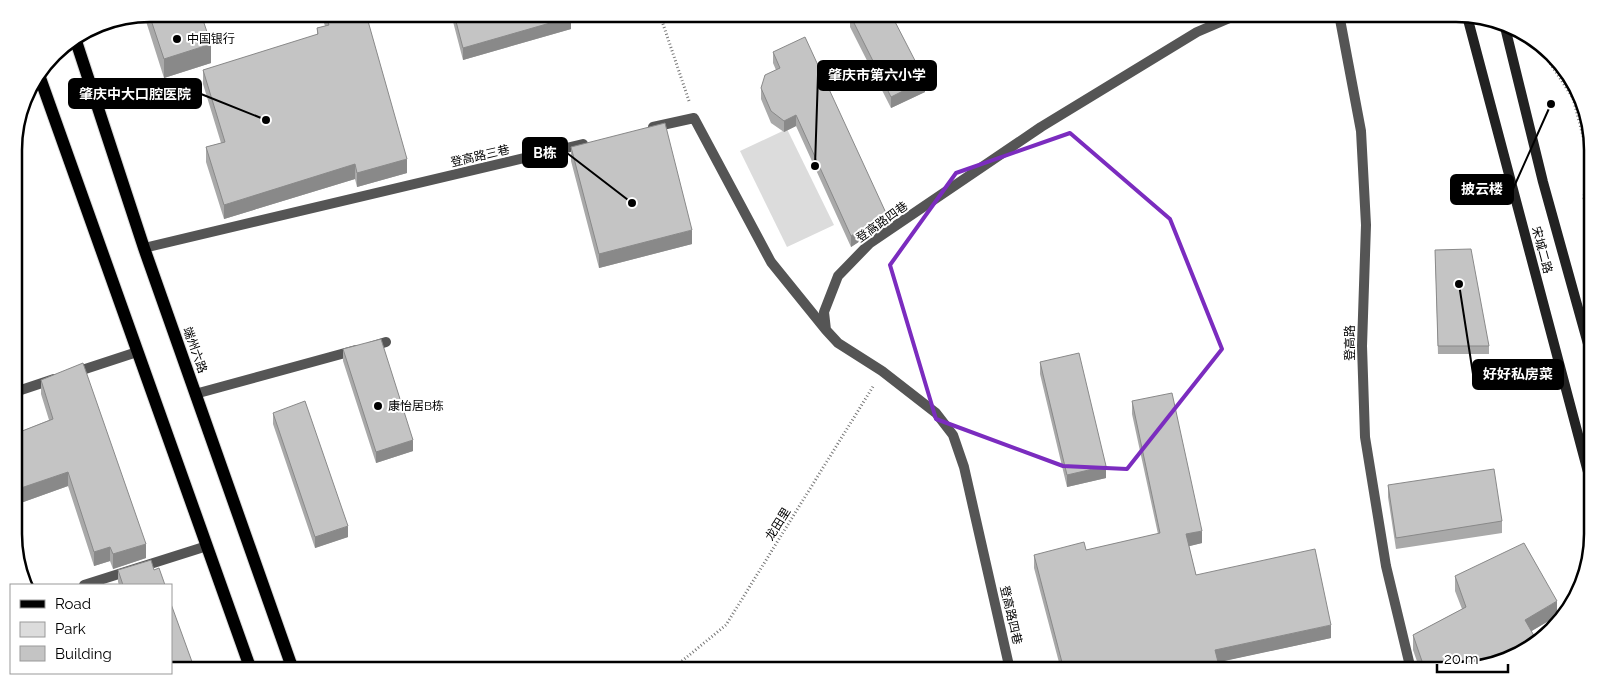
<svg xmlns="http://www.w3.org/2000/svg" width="1607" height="684" viewBox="0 0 1607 684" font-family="Raleway,'Noto Sans SC',sans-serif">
  <rect width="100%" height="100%" fill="#fff"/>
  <!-- green -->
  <path fill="#dcdcdc" d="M787,129l47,96 -47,22 -47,-96z"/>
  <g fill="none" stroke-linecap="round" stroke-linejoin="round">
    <defs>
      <path id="primary" d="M75,38l69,210 149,422
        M39,75l212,595"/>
    </defs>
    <!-- primary casing -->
    <use href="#primary" stroke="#dbdbdb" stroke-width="14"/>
    <!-- path -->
    <path stroke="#777" stroke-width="3" stroke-dasharray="1 2.5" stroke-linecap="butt" d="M1544,51l2,6 27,41 15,57 -4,43 8,29
      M689,101l-27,-80 29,-7
      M1586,175l6,6
      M671,670l55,-45 148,-240"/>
    <!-- service -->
    <path stroke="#555" stroke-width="10" d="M653,127l41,-9 77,144 55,68
      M144,248l439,-104
      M73,373l64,-21
      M15,392l39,-13
      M84,585l123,-39
      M1010,670l-46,-203 -11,-32 -17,-22 -54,-42 -44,-28 -12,-13 -2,-18 14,-36 32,-33 171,-116 156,-95 42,-18"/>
    <!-- minor -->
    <path stroke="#555" stroke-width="10" d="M1339,14l22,117 5,94 -4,121 3,91 21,129 25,104
      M370,347l16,-5
      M195,394l161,-44"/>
    <!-- secondary -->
    <path stroke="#222" stroke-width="10" d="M1467,16l126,475
      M1504,23l39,159 50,180"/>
    <!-- primary -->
    <use href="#primary" stroke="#000" stroke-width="12"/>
  </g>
  <!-- wall -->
  <path fill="#a9a9a9" d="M150,14l61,49 -47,15 -20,-63z
    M321,14h45l41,159 -50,14 -2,-8 -131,40 -18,-57v-15l15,-4 -18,-59v-14l114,-35v-7l8,-2z
    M451,14h119l1,15 -108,31z
    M850,15l75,77 -34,16 -41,-81z
    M773,52l113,172 -35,23 -55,-121 -12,6 -13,-9 -10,-24v-11l15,-18 -3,-7z
    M571,147l121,97 -93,24 -28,-107z
    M1435,250l54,96v8h-51z
    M343,349l70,102 -37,12 -33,-102z
    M1040,362l66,116 -39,9 -27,-113z
    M41,380l105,178 -33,11 -3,-8 -16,5 -26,-80 -53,19v-78l2,6 32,-13 -8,-26z
    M1132,401l70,142 -13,3 7,29 135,63 -113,24 2,8h-159l-27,-102v-13l52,-5 72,-16 -26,-120z
    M273,413l75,124 -33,11 -42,-124z
    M1388,485l114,36v12l-106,16 -8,-52z
    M118,570h36l11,15h-46l-1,-3z
    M1455,576l102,40 -92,54h-45l-7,-20v-15l49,-26 -7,-18z"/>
  <!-- shaded-wall -->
  <path fill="#898989" d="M571,17v12l-108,31v-12z
    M211,44v19l-47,15v-19z
    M925,80v12l-34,16v-11z
    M796,115v11l-12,6v-11z
    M407,159v14l-50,14v-14z
    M355,164v15l-131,40v-14z
    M886,213v11l-35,23v-11z
    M692,230v14l-93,24v-14z
    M413,440v11l-37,12v-11z
    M1106,466v12l-39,9v-12z
    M68,472v14l-53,19v-15z
    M348,526v11l-33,11v-11z
    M1202,531v12l-16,4v-13z
    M146,544v14l-33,11v-15z
    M110,547v14l-16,5v-14z
    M1557,601v15l-32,19v-15z
    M1331,625v13l-116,25v-13z
    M1073,667v3h-9z"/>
  <!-- building -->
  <path fill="#c4c4c4" stroke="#898989" d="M149,14h52l10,30 -47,15z
    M325,14h41l41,145 -50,14 -2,-9 -131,41 -18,-58 19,-5 -22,-72 115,-36 -1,-6 12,-3z
    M454,14h116l1,3 -108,31z
    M853,14h38l34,66 -34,17 -41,-82z
    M805,37l81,176 -35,23 -55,-121 -12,6 -13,-10 -10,-23 4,-13 15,-7 -7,-16z
    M665,123l27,107 -93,24 -28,-107z
    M1471,249l18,97h-51l-3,-96z
    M381,339l32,101 -37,12 -33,-103z
    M1079,353l27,113 -39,9 -27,-113z
    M83,363l63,181 -33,10 -3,-7 -16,5 -26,-80 -53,18v-63l2,6 36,-14 -12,-39z
    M1172,393l30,138 -16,3 10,41 119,-26 16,76 -116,25 5,20h-146l-1,-3 -9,3 -30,-115 50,-13 2,8 74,-17 -28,-132z
    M305,401l43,125 -33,11 -42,-124z
    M1494,469l8,52 -106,17 -8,-53z
    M1524,543l33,58 -32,19 12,21 -4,6 -68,23h-40l-12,-35 53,-28 -11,-31z
    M151,560l3,10 5,-2 6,17h-42l-5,-15z
    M171,604l24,66h-24z"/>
  <!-- marked area -->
  <path fill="none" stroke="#7b2cbf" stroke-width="4" stroke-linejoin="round" d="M1070,133l100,86 52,130 -95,120 -64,-3 -127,-47 -46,-154 66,-92z"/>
  <!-- markers -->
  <g fill="#000" stroke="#fff" stroke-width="2">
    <circle cx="177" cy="39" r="5"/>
    <circle cx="378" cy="406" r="5"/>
  </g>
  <g text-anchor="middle" stroke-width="4" stroke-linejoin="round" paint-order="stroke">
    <!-- poi labels -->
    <g font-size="12" fill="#000" stroke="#fff" text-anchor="start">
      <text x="187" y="43">中国银行</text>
      <text x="388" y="410">康怡居B栋</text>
    </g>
    <!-- street labels -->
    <g font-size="12" fill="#000" stroke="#fff">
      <text transform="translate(480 156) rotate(-13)" y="4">登高路三巷</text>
      <text transform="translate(882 222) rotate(-36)" y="4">登高路四巷</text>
      <text transform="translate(1542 250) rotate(75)" y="4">宋城二路</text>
      <text transform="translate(1350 343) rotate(-90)" y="4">登高路</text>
      <text transform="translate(195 350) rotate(70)" y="4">端州六路</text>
      <text transform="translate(778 524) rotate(-58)" y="4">龙田里</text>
      <text transform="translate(1011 615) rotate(77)" y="4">登高路四巷</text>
    </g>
  </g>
  <!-- crop -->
  <path d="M0 0H1607V684H0ZM150 22H1456A128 128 0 0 1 1584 150V534A128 128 0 0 1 1456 662H150A128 128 0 0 1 22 534V150A128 128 0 0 1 150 22Z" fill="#fff" fill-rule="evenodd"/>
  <path fill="none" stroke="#000" stroke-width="2.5" d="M150 22H1456A128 128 0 0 1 1584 150V534A128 128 0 0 1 1456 662H150A128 128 0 0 1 22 534V150A128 128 0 0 1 150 22Z"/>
  <!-- callouts -->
  <path fill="none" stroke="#000" stroke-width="2" d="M815 166L818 75M266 120L201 94M632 203L567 153M1551 104L1513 189M1459 284L1473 374"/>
  <g fill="#000" stroke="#fff" stroke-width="2">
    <circle cx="815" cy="166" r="5"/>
    <circle cx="266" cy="120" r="5"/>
    <circle cx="632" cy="203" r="5"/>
    <circle cx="1551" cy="104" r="5"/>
    <circle cx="1459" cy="284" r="5"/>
  </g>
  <g fill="#000" stroke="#000" stroke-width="2">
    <rect x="818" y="61" width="118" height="29" rx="5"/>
    <rect x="69" y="79" width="132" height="29" rx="5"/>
    <rect x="523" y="138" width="44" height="29" rx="5"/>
    <rect x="1451" y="175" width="62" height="29" rx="5"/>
    <rect x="1473" y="360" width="90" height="29" rx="5"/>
  </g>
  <g font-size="14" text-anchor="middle" font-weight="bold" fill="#fff">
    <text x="877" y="80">肇庆市第六小学</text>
    <text x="135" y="99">肇庆中大口腔医院</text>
    <text x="545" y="158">B栋</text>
    <text x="1482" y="194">披云楼</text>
    <text x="1518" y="379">好好私房菜</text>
  </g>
  <!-- legend -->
  <rect x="10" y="584" width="162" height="90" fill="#ffffff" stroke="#999999"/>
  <rect x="20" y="600" width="25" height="8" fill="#000000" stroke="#999999"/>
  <text x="55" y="609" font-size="15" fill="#000000">Road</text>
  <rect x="20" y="622" width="25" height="15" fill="#dcdcdc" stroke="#999999"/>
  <text x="55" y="634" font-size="15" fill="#000000">Park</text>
  <rect x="20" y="646" width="25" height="15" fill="#c4c4c4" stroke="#999999"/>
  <text x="55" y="659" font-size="15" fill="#000000">Building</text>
  <!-- scale -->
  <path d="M1437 664v8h71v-8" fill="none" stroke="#000000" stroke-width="2.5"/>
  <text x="1444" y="664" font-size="15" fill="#000000" stroke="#ffffff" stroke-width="4" paint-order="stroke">20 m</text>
</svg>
